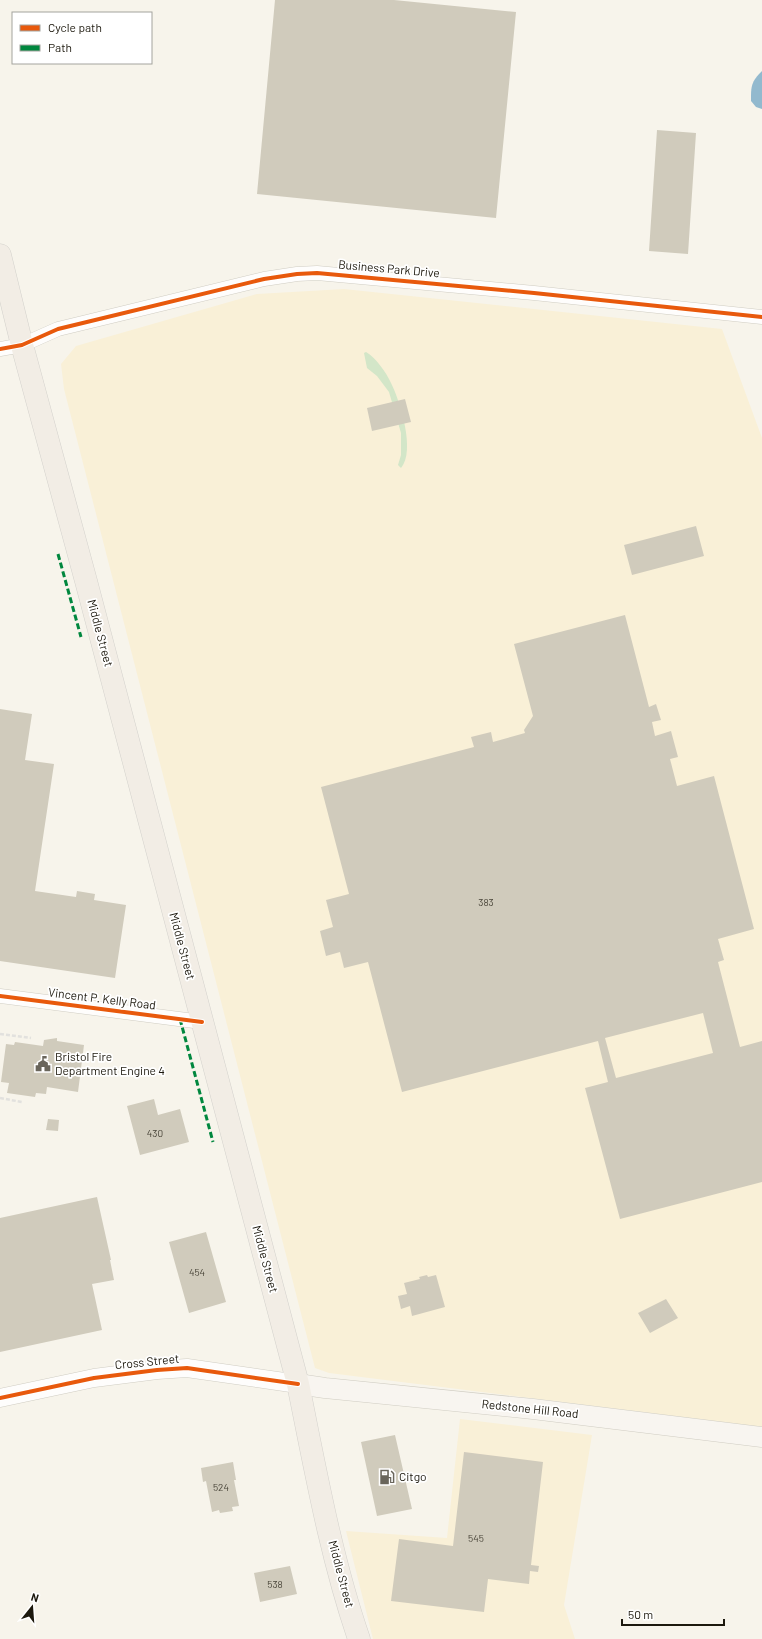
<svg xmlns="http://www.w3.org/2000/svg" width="762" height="1639" viewBox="0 0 762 1639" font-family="Barlow,sans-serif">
  <rect width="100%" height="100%" fill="#f7f4eb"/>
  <!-- built -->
  <path fill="#f9f0d7" d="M344,289l378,40 40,109v989l-433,-54 -14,-5 -251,-979 -3,-25 15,-18 181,-52z
    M460,1419l132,16 -28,170 11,34h-202l-27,-108 101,7z"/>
  <!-- green -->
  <path fill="#d3e6c8" d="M366,352c10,6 20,20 25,31 9,18 25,68 10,85l-3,-3 3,-10v-22l-12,-41 -12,-16 -10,-8 -3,-15z"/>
  <!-- water -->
  <path fill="#92b9ce" d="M762,71v38l-6,-2 -5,-6c0,-15 0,-19 11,-30z"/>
  <!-- building -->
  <path fill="#d0cbbc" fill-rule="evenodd" d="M275,0h119l122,12 -20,206 -239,-24z
    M657,130l39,3 -8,121 -39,-3z
    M405,399l6,23 -39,9 -5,-23z
    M696,526l8,30 -72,19 -8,-30z
    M625,615l24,92 7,-3 5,16 -9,2 3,14 16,-5 7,26 -8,2 7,27 37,-10 40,153 -36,10 6,21 -6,2 22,85 22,-6v141l-142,37 -35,-131 23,-6 -10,-41 -196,51 -34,-130 -24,6 -4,-16 -14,4 -6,-25 13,-4 -7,-27 23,-6 -28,-107 153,-40 -3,-10 20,-5 2,10 32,-9 -1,-3 9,-14 -19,-72zM703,1013l10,40 -97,25 -11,-40z
    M0,709l32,5 -7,46 29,4 -19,127 41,6 1,-6 18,3 -1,6 32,5 -11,73 -115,-17z
    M57,1038v3l27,4 -6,47 -31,-5 -1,7 -10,-1 -1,4 -28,-4 2,-10 -8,-1 5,-38 8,1 1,-3 28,4 1,-6z
    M154,1099l4,16 22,-6 9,33 -49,13 -13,-49z
    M48,1119l11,1 -1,11 -12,-1z
    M97,1197l14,63h-1l4,20 -22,4 10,46 -102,22v-134z
    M206,1232l20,70 -37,11 -20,-71z
    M427,1275l1,2 8,-2 9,32 -33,9 -2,-10 -9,3 -3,-13 9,-2 -3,-11 16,-4 -1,-2z
    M666,1299l12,19 -28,15 -12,-20z
    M395,1435l17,74 -35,7 -16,-74z
    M464,1452l79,10 -12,103 8,1 -1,6 -8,-1 -1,13 -41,-5 -4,33 -93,-11 8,-62 54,7z
    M233,1462l3,18h-2l5,26 -7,1 1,4 -13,2 -1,-3 -7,2 -6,-31 -3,1 -2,-14z
    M290,1566l7,28 -37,8 -6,-29z"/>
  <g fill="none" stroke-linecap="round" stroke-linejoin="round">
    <defs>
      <path id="minor" d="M0,349l22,-4 36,-16 206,-50 33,-5 20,-1 217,20 228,24
        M0,996l202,26"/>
      <path id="tertiary" d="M0,1398l94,-20 63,-8 30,-2 111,16"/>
      <path id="secondary" d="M298,1384l27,4 208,21 229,28"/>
      <path id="primary" d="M0,255l22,90 64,236 212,803c17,84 33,174 61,255"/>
    </defs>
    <!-- minor casing -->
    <use href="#minor" stroke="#d0cdc3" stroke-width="15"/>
    <!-- tertiary casing -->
    <use href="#tertiary" stroke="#d0cdc3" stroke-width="19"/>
    <!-- secondary casing -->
    <use href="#secondary" stroke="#d0cdc3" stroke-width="21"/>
    <!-- primary casing -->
    <use href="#primary" stroke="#d3d1cc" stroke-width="23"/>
    <!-- path -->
    <path stroke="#e2e1de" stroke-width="2.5" stroke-dasharray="4 2" stroke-linecap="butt" d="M0,1034l31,4
      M0,1098l22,4"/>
    <!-- minor -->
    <use href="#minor" stroke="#fefdfc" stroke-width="14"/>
    <!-- tertiary -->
    <use href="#tertiary" stroke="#fefdfc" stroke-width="18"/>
    <!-- secondary -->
    <use href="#secondary" stroke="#f8f5f0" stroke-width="20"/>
    <!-- primary -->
    <use href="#primary" stroke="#f2ede5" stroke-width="22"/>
    <!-- quiet -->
    <path stroke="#00873e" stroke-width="3" stroke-dasharray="6 3" stroke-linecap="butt" d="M58,554l23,83
      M180,1019l33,123"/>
    <defs>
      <path id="cycleway" d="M0,349l22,-4 36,-16 206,-50 33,-5 20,-1 217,20 228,24
        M0,996l202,26
        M0,1398l94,-20 63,-8 30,-2 111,16"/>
    </defs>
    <!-- cycleway casing -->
    <use href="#cycleway" stroke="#fff" stroke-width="6"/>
    <!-- cycleway -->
    <use href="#cycleway" stroke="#e8590c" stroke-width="4"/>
  </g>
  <!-- icons -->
  <defs>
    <symbol id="civic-bare" viewBox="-9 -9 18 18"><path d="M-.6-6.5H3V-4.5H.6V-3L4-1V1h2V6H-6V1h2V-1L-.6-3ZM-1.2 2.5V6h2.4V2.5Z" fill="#69655b" stroke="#fff" stroke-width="2.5" paint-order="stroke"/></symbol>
    <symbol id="fuel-bare" viewBox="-9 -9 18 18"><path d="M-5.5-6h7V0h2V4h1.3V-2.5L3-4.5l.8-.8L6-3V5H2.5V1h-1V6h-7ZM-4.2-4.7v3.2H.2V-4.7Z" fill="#69655b" stroke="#fff" stroke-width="2.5" paint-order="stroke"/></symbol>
  </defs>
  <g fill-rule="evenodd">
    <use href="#civic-bare" x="32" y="1053" width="22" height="22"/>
    <use href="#fuel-bare" x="376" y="1466" width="22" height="22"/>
  </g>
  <g text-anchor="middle" stroke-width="3.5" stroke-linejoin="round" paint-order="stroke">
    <!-- number labels -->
    <g font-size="10" fill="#494539">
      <text x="486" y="906">383</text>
      <text x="155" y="1137">430</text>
      <text x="197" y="1276">454</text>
      <text x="221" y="1491">524</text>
      <text x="476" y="1542">545</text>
      <text x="275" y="1588">538</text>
    </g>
    <!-- street labels -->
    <g font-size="12" fill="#1c180d" stroke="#fff">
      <text transform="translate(389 269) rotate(5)" y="4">Business Park Drive</text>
      <text transform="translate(100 633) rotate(75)" y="4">Middle Street</text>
      <text transform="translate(182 946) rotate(75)" y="4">Middle Street</text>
      <text transform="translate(102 999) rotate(7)" y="4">Vincent P. Kelly Road</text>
      <text transform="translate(265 1259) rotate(75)" y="4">Middle Street</text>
      <text transform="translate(147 1362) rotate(-6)" y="4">Cross Street</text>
      <text transform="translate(530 1409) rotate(6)" y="4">Redstone Hill Road</text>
      <text transform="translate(341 1574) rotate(75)" y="4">Middle Street</text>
    </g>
    <!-- poi labels -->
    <g font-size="12" fill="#1c180d" stroke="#fff" text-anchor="start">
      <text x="55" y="1061">Bristol Fire<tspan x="55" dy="14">Department Engine 4</tspan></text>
      <text x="399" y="1481">Citgo</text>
    </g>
  </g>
  <!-- legend -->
  <rect x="12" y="12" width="140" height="52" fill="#ffffff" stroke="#a4a39e"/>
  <rect x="20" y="25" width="20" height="6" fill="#e8590c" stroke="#a4a39e"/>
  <text x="48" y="32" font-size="12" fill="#1c180d">Cycle path</text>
  <rect x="20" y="45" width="20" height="6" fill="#00873e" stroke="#a4a39e"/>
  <text x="48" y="52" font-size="12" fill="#1c180d">Path</text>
  <!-- north arrow -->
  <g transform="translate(32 1607) rotate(17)" stroke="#ffffff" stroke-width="3" paint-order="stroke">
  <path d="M0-3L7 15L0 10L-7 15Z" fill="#1c180d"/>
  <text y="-6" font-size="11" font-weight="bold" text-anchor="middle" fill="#1c180d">N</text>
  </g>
  <!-- scale -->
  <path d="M622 1619v6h102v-6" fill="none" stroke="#1c180d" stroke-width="2"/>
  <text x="628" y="1619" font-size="12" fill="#1c180d" stroke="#ffffff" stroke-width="3" paint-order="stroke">50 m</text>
</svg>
